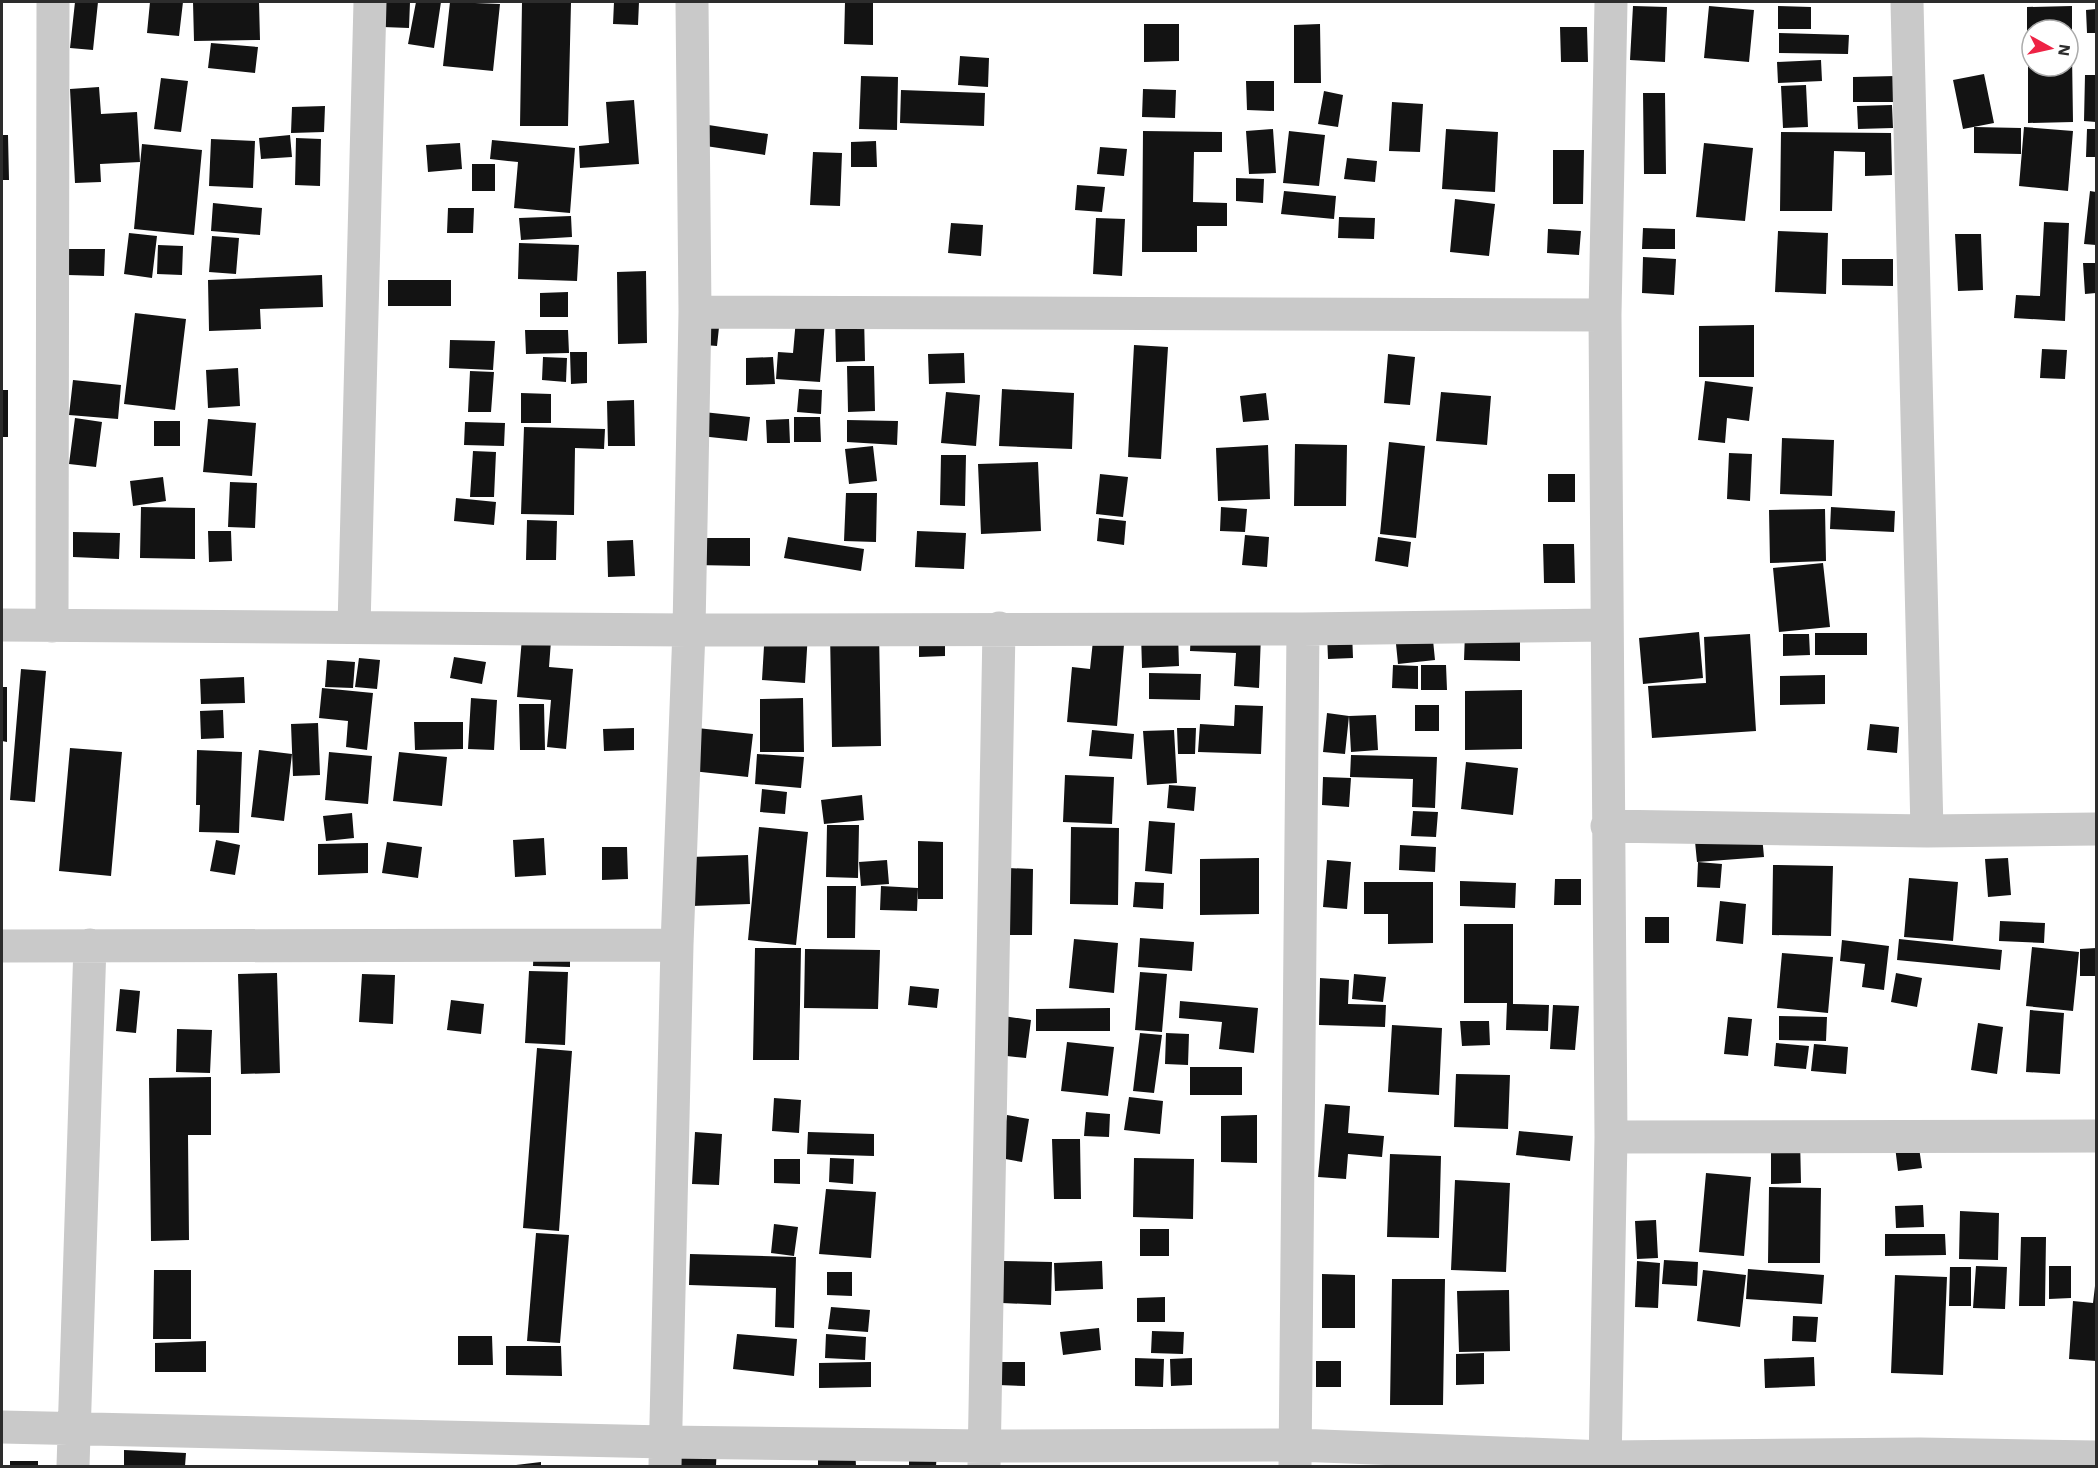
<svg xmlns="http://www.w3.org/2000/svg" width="2098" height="1468" viewBox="0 0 2098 1468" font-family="'Work Sans',sans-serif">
  <rect width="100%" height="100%" fill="#fff"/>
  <!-- building -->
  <path fill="#131313" d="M75,2h23l-5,48 -23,-2z
    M150,2h33l-4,34 -32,-3z
    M193,2h66l1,38 -66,1z
    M385,2h25l-1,26 -26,-1z
    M416,2h25l-7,46 -26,-4z
    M450,2l50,2 -7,67 -50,-5z
    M522,2l49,1 -3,123h-48z
    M614,2h25l-1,23 -25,-1z
    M845,2h28v43l-29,-1z
    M1633,6l34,1 -2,55 -35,-2z
    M1709,6l45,4 -5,52 -45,-4z
    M1778,6l33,1v22h-33z
    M2072,6v46h-4v-22h-36v22h-5v-45z
    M2096,9v24h-9l-1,-23z
    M1144,24h35v37l-35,1z
    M1320,24l1,59h-27v-58z
    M1560,27h27l1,35h-27z
    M1779,33l70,2 -1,19 -69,-1z
    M211,43l47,4 -3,26 -47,-5z
    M2068,54h4l1,68 -45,1v-68h4v11h36z
    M960,56l29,2 -1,29 -30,-2z
    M1821,60l1,21 -44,2 -1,-21z
    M1984,74l10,49 -31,6 -10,-49z
    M2085,75h11v47l-12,-1z
    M861,76l37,1 -1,53 -38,-1z
    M1896,76v26h-43v-25z
    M161,78l27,3 -7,51 -27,-3z
    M1246,81h28v30l-27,-1z
    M1806,85l2,42 -25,1 -2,-42z
    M99,87l2,27 36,-2 3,50 -40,2 1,18 -26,1 -5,-94z
    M1143,89l33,1 -1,28 -33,-1z
    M901,90l84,3 -1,33 -84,-3z
    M1324,91l19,4 -5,32 -20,-3z
    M1643,93h22l1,81h-22z
    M634,100l5,64 -59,4 -1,-22 30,-3 -3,-41z
    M1392,102l31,2 -3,48 -31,-1z
    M1892,105l1,23 -35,1 -1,-23z
    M325,106l-1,26 -33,1 1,-26z
    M702,124l66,10 -3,21 -66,-10z
    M1974,127l47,1v26l-47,-1z
    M2024,127l49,4 -5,60 -49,-5z
    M1273,129l3,44 -27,1 -3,-43z
    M1446,129l52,3 -3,60 -53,-3z
    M2087,129h9v28h-10z
    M1143,131l79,1v20h-28l-1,50 34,1v23h-30v26h-55z
    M1289,131l36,4 -6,51 -36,-3z
    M1781,132l110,1 1,42 -27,1v-24l-31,-1 -2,60h-52z
    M2,135h6l1,45h-7z
    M290,135l2,22 -31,2 -2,-21z
    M296,138l25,1 -1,47 -25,-1z
    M211,139l44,2 -2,47 -44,-2z
    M492,140l83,8 -5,65 -56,-5 4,-46 -28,-3z
    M876,141l1,26h-26v-25z
    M460,143l2,26 -34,3 -2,-27z
    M1704,143l49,5 -8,73 -49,-4z
    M142,144l60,6 -8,85 -60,-6z
    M1100,147l27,2 -3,27 -27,-2z
    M1553,150h31l-1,54h-30z
    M813,152l29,1 -2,53 -30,-1z
    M1347,158l30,3 -2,21 -31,-3z
    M472,164h23v27h-23z
    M1236,178l28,1 -1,24 -27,-2z
    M1077,185l28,2 -3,25 -27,-2z
    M1284,191l52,5 -2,23 -53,-5z
    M2090,191l6,1v53l-12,-1z
    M1455,199l40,5 -6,52 -39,-4z
    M213,203l49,5 -2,27 -49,-4z
    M448,208h26l-1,25h-26z
    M571,216l1,21 -51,3 -2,-22z
    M1339,217l36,1 -1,21 -36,-1z
    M1096,218l29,1 -3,57 -29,-2z
    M2044,222l25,1 -4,98 -51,-3 2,-23 24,1z
    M951,223l32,2 -2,31 -33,-3z
    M1643,228l32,1v20h-33z
    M1548,229l33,2 -2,24 -32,-2z
    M1778,231l50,2 -2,61 -51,-2z
    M129,233l28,3 -5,42 -28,-4z
    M1955,234h26l2,56 -25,1z
    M212,236l27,2 -3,36 -27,-2z
    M519,243l60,2 -2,36 -59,-2z
    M158,245l25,1 -1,29 -25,-1z
    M69,249h36l-1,27 -36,-1z
    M1643,257l33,2 -2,36 -32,-2z
    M1842,259h51v27l-51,-1z
    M2083,263h13v30l-11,1z
    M646,271l1,72 -29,1 -1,-72z
    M322,275l1,32 -63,2 1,20 -52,2 -1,-51z
    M388,280h63v26h-63z
    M568,292v25h-28v-24z
    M135,313l51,6 -11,91 -51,-6z
    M864,315l1,46 -29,1 -1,-46z
    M720,318l-3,28 -25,-2z
    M796,319l29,3 -5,60 -44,-3 2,-27 15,1z
    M1754,325v52h-55v-51z
    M525,330h43l1,23 -43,1z
    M450,340l45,1 -2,29 -44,-2z
    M1134,345l34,2 -7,112 -33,-2z
    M2042,349l25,1 -2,29 -25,-1z
    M570,352h17v31l-16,1z
    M964,353l1,30 -36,1 -1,-30z
    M1388,354l27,3 -5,48 -26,-2z
    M543,357l24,1 -1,24 -24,-2z
    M773,357l2,27 -29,1v-27z
    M847,366h27l1,45 -27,1z
    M238,368l2,38 -32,2 -2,-38z
    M470,371l24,1 -3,40h-23z
    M73,380l48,5 -3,34 -49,-4z
    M1705,381l48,6 -4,34 -22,-3 -2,25 -27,-3z
    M799,389l23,1 -1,24 -24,-2z
    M1002,389l72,4 -2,56 -73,-3z
    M2,390h6v47h-6z
    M946,392l34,3 -4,51 -35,-3z
    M1441,392l50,4 -4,49 -51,-4z
    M521,393l30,1v29h-30z
    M1266,393l3,27 -26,2 -3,-26z
    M634,400l1,46h-27l-1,-45z
    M694,411l56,6 -3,24 -56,-6z
    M794,417h26l1,25h-27z
    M75,418l27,4 -6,45 -27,-3z
    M208,419l48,4 -4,53 -49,-4z
    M789,419l1,24h-23l-1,-23z
    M847,420l51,1 -1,24 -50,-3z
    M154,421h26v25h-26z
    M465,422l40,1 -1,23 -40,-1z
    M524,427l81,2 -1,20 -29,-1 -1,67 -53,-1z
    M1782,438l52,2 -2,56 -52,-2z
    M1389,442l36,4 -9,92 -36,-4z
    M1295,444l52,1 -1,61h-52z
    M1268,445l2,54 -52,2 -2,-53z
    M873,446l4,35 -28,3 -4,-35z
    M473,451l23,1 -2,45h-24z
    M1729,453l23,1 -2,47 -23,-2z
    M941,455h25l-1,51 -25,-1z
    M1038,462l3,69 -60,3 -3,-70z
    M1100,474l28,3 -5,40 -27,-3z
    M1548,474h27v28h-27z
    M163,477l3,24 -33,5 -3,-25z
    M230,482l27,1 -2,45 -27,-1z
    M846,493h31l-1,49 -32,-1z
    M456,498l40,4 -2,23 -40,-4z
    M141,507l54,1v51l-55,-1z
    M1221,507l26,2 -2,23 -25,-1z
    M1831,507l64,4 -1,21 -64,-3z
    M1825,509l1,52 -56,2 -1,-53z
    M1099,518l27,3 -2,24 -27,-4z
    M527,520l30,1 -1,39h-30z
    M208,531h23l1,30 -23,1z
    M917,531l49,2 -2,36 -49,-2z
    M73,532l47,1 -1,26 -46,-2z
    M1245,535l24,2 -2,30 -25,-2z
    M788,537l76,12 -3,22 -77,-13z
    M1378,537l33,5 -3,25 -33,-6z
    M694,538h56v28l-56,-1z
    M633,540l2,36 -27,1 -1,-36z
    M1543,544h31l1,39h-31z
    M1823,563l7,64 -51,5 -6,-64z
    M523,626l29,2 -3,39 24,2 -7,80 -19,-2 4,-47 -34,-3z
    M765,629l43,3 -3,51 -43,-3z
    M945,630v26l-26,1v-26z
    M1432,630l3,30 -37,4 -3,-30z
    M879,631l2,115 -49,1 -2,-115z
    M1094,631l31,2 -8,93 -50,-4 5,-55 18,2z
    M1191,632l70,3 -2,53 -25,-2 2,-33 -46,-2z
    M1352,632l1,26 -25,1 -1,-26z
    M1699,632l4,46 -60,6 -4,-46z
    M1178,633l1,33 -37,2 -1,-34z
    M1465,633l55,1v27l-56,-1z
    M1815,633h52v22h-52z
    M1750,634l6,97 -104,7 -4,-52 58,-3 -2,-46z
    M1783,634h26l1,21 -27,1z
    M454,657l32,5 -4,22 -32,-6z
    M359,658l21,2 -3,29 -22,-2z
    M327,660l28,2 -2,26 -28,-1z
    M1393,665l25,1v23l-26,-1z
    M1421,665h25l1,25h-26z
    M21,669l25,2 -11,131 -25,-2z
    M1149,673l52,1 -1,26 -51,-1z
    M1825,675v29l-45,1v-29z
    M244,677l1,26 -44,1 -1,-25z
    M2,687h5v55l-5,-1z
    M322,688l51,5 -6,57 -21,-3 2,-26 -29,-3z
    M1522,690v59l-57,1v-59z
    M471,698l26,2 -3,50 -26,-1z
    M803,698l1,54h-44v-53z
    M519,704h25l1,46h-25z
    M1235,705l28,1 -2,48 -63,-2 2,-28 34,2z
    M1415,705h24v26h-24z
    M223,710l1,28 -23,1 -1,-28z
    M1327,713l22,3 -4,38 -22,-2z
    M1376,715l2,35 -27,2 -2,-36z
    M414,722h49v27l-48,1z
    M318,723l2,52 -27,1 -2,-52z
    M1870,724l29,3 -2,26 -30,-3z
    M634,728v22l-30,1 -1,-22z
    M697,728l56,6 -5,43 -56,-6z
    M1177,728h19l-1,26h-17z
    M1092,730l42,4 -2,25 -43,-3z
    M1174,730l3,53 -30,2 -4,-54z
    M70,748l52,4 -11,124 -52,-5z
    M197,750l45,2 -3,81 -40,-1 1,-27h-4z
    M259,750l33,4 -8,67 -33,-4z
    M329,752l43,4 -4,48 -43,-4z
    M399,752l48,5 -5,49 -49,-5z
    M757,754l47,3 -3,31 -46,-4z
    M1351,755l86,2 -2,51 -23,-1 1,-28 -63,-2z
    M1466,762l52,6 -5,47 -52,-6z
    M1065,775l49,2 -2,47 -49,-2z
    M1323,777l28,1 -2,29 -27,-2z
    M1169,785l27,2 -2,24 -27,-3z
    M762,789l25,3 -2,22 -25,-2z
    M862,795l2,25 -40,4 -3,-24z
    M1413,811l25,1 -2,25 -25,-1z
    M352,813l2,25 -28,3 -3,-25z
    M1149,821l26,2 -3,51 -27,-3z
    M827,825h32l-1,53 -32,-1z
    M1761,825l3,32 -67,5 -3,-31z
    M759,827l49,5 -12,113 -48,-5z
    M1071,827l48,1 -1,77 -48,-1z
    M544,838l2,37 -31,2 -2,-37z
    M216,840l24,5 -5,30 -25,-4z
    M918,841l25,1v57h-25z
    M387,842l35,5 -4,31 -36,-5z
    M368,843v30l-50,2v-31z
    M1400,845l36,2 -1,25 -36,-2z
    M602,847h25l1,32 -26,1z
    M748,855l2,49 -58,2 -1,-49z
    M1259,858v56l-59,1v-56z
    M2008,858l3,37 -23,2 -3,-38z
    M887,860l2,24 -28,2 -2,-24z
    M1327,860l24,2 -4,47 -24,-2z
    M1698,862l24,2 -2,24 -23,-1z
    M1773,865l60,1 -2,70 -59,-1z
    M1008,868l25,1 -1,66h-25z
    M1909,878l49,4 -5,59 -49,-4z
    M1555,879h26v26h-27z
    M1460,881l56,2 -1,25 -55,-2z
    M1135,882l29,1 -1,26 -30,-2z
    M1364,882h69v61l-45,1v-30h-24z
    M827,886h29l-1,52h-28z
    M881,886l37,2 -1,23 -37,-1z
    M1720,901l26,3 -3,40 -27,-3z
    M1645,917h24v26h-24z
    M2000,921l45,2 -1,20 -45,-2z
    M1464,924h49v80l36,1 -1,26 -42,-1 1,-27h-43z
    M1140,938l54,4 -2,29 -54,-4z
    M1074,939l44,4 -4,50 -45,-5z
    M1899,939l103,11 -2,20 -103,-10z
    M1842,940l47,6 -5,44 -22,-3 3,-23 -25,-3z
    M534,941l36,1v25l-37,-1z
    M2032,947l47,5 -6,59 -47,-5z
    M755,948h46l-2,112h-46z
    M2096,948v28h-16v-27z
    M805,949l75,1 -2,59 -74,-1z
    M1782,953l51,4 -5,56 -51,-5z
    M529,971l39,1 -3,73 -40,-2z
    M1140,972l27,2 -5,58 -27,-2z
    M277,973l3,100 -39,1 -3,-100z
    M1896,973l26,5 -5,29 -26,-5z
    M362,974l33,1 -2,49 -34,-2z
    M1354,974l32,3 -3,25 -31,-3z
    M1320,978l29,2 -1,24 38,1 -1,22 -66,-2z
    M910,986l29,3 -2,19 -29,-3z
    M120,989l20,2 -4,42 -20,-2z
    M451,1000l33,4 -3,30 -34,-4z
    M1180,1001l78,7 -4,45 -35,-4 3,-27 -43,-4z
    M1553,1005l26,1 -4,44 -25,-1z
    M1110,1008v23h-74v-22z
    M2030,1010l34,3 -4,61 -34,-2z
    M1003,1016l28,4 -5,38 -28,-3z
    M1779,1016l48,1 -1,24 -47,-1z
    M1728,1017l24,2 -4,37 -24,-2z
    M1460,1021h29l1,24 -28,1z
    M1978,1023l25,4 -6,47 -26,-4z
    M1392,1025l50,3 -3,67 -51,-3z
    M177,1029l35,1 -2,43 -34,-1z
    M1140,1033l22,2 -8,58 -21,-2z
    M1166,1033l23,1 -1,31 -23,-1z
    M1067,1042l47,5 -6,49 -47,-5z
    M1776,1043l33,3 -3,23 -32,-3z
    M1814,1044l34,3 -2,27 -35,-3z
    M537,1048l35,3 -13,180 -36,-3z
    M1190,1067h52v28h-52z
    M1456,1074l54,1 -2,54 -54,-2z
    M211,1077v58h-23l1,105 -38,1 -2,-163z
    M1129,1097l34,4 -3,33 -36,-4z
    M774,1098l27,2 -2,33 -27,-2z
    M1325,1104l25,2 -2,27 36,3 -2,21 -34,-3 -2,25 -28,-2z
    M1086,1112l24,2 -1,23 -25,-1z
    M1007,1115l22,4 -7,43 -22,-4z
    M1257,1115v48l-36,-1v-46z
    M1519,1131l54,5 -3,25 -54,-6z
    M695,1132l27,2 -3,51 -27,-1z
    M808,1132l66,2v22l-67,-2z
    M1917,1134l5,34 -24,3 -4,-33z
    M1771,1138h29l1,45 -30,1z
    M1052,1139h28l1,60h-27z
    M1390,1154l51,2 -2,82 -52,-1z
    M830,1158l24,1 -1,25 -24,-2z
    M1134,1158l60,1 -1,60 -60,-2z
    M774,1159h26v25l-26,-1z
    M1706,1173l45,4 -7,79 -45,-4z
    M1455,1180l55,3 -4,89 -55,-2z
    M1769,1187l52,1 -1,75h-52z
    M826,1189l50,3 -5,66 -52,-4z
    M1923,1205l1,22 -28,1 -1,-22z
    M1960,1211l39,2 -1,47 -39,-1z
    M1656,1220l2,38 -21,1 -2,-38z
    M774,1224l24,3 -4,29 -23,-3z
    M1140,1229h29v27h-29z
    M536,1233l33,2 -9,108 -33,-2z
    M1885,1234h60l1,21 -61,1z
    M2021,1237h25l-1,69h-26z
    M690,1254l106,3 -2,71 -19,-1 1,-39 -87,-3z
    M1664,1260l34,2 -1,24 -35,-2z
    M1003,1261l49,1 -1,43 -49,-2z
    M1102,1261l1,28 -48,2 -1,-28z
    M1637,1261l23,2 -2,45 -23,-1z
    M1976,1266l31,1 -2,42 -32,-1z
    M2049,1266h22v32l-22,1z
    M1950,1267h21v39h-22z
    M1748,1269l76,6 -2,29 -76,-5z
    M154,1270h37v69h-38z
    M1703,1270l43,5 -6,52 -43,-6z
    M827,1272h25v24l-25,-1z
    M1322,1274l33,1v53h-33z
    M1895,1275l52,2 -4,98 -52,-2z
    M1392,1279h53l-2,126h-53z
    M2095,1286l1,75 -27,-2 4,-58 20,2z
    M1509,1290l1,61 -51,1 -2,-61z
    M1165,1297v25h-28v-24z
    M831,1307l39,3 -2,22 -40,-3z
    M1793,1316l25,1 -2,25 -24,-1z
    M1099,1328l2,22 -38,5 -3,-23z
    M1152,1331l32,1 -1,22 -32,-1z
    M737,1334l60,5 -3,37 -61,-7z
    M826,1334l40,3 -1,23 -40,-2z
    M458,1336h34l1,29h-35z
    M206,1341v31h-51v-29z
    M506,1346h55l1,30 -56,-1z
    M1484,1353v31l-28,1v-31z
    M1814,1357l1,29 -50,2 -1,-29z
    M1135,1358l29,1 -1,28 -28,-1z
    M1192,1358v27l-21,1 -1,-27z
    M1316,1361h25v26h-25z
    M871,1362v25l-52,1v-25z
    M998,1362h27v24l-27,-1z
    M680,1443l37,1 -1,22h-36z
    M855,1448l1,18h-38v-17z
    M124,1450l62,3 -1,13h-61z
    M909,1451l28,1 -1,14h-27z
    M10,1461h28v5h-28z
    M541,1462v4h-24l-1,-1z"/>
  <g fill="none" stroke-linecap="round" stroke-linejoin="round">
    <!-- minor -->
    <path stroke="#c9c9c9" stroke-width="33" d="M1907,2l20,829
      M695,312l910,3
      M2,625l687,5 614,-1 304,-4
      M52,626l1,-624
      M354,627l16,-625
      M1607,826l320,5 169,-2
      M2,946l675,-1
      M1611,1137l485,-1
      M2,1427l664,15 318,4 312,-1 309,12 315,-3 176,3
      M73,1466l17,-521
      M665,1466l12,-521 12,-315 6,-318 -3,-310
      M984,1466l15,-838
      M1295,1466l8,-837
      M1605,1466l6,-329 -6,-822 6,-313"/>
  </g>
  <!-- border -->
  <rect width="2098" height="1468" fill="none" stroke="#2c2c2c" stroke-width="6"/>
  <!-- north arrow -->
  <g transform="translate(2050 48) rotate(98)"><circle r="28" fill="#ffffff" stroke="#ababab" stroke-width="1.5"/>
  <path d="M0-4.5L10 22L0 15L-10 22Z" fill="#ee2345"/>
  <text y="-9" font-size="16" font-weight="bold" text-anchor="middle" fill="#2c2c2c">N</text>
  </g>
</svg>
